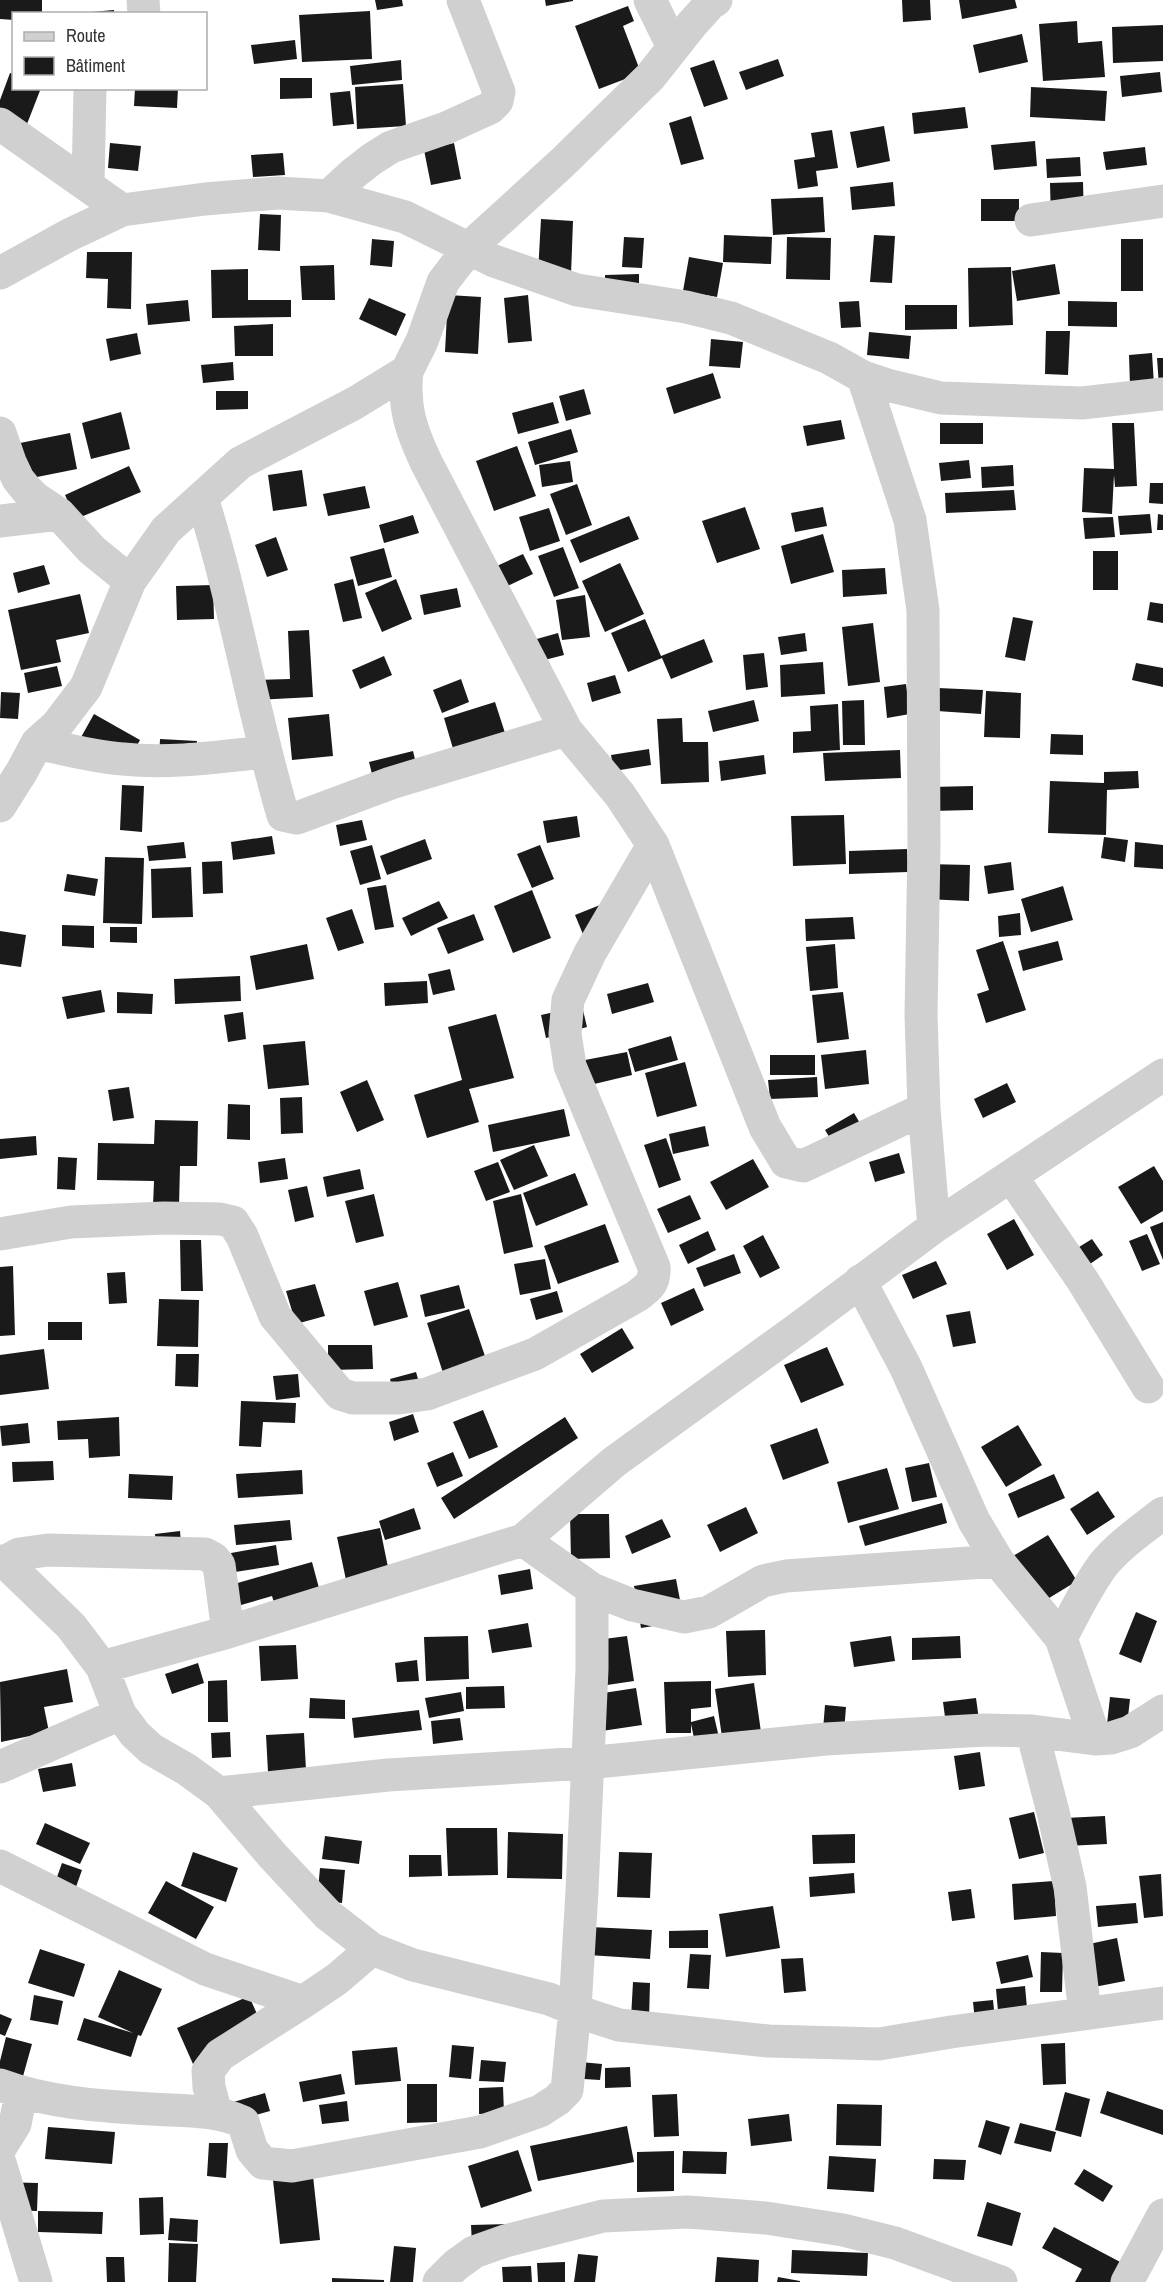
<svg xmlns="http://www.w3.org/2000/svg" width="1163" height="2282" viewBox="0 0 1163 2282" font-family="'Archivo Narrow',sans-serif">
  <rect width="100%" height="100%" fill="#fff"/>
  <!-- building -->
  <path fill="#1a1a1a" d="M0,0h42v14h-28v6l-14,-1z
    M375,0h27l1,6 -26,4z
    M545,0h28v1l-27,5z
    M902,0h28l1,20 -28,2z
    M959,0h56l2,8 -55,11z
    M628,6l6,15 -11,5 18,47 -42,16 -24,-63z
    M114,10v4h-23v-2z
    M370,11l2,48 -70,3 -3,-47z
    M1077,21l1,22 24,-2 3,36 -62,4 -4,-57z
    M1163,25v36l-50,2 -1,-36z
    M1022,34l6,28 -49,11 -6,-28z
    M295,40l2,19 -43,5 -3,-19z
    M778,59l6,17 -38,14 -7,-18z
    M401,60l1,20 -50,5 -2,-19z
    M714,60l14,39 -24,8 -14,-39z
    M1160,72l2,20 -40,5 -2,-21z
    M10,73l4,1v14h27l-14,36 -27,-10v-14z
    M280,78h32v20l-32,1z
    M403,84l3,42 -49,3 -2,-42z
    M1031,87l76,4 -2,30 -75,-4z
    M135,88h43l-1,20 -43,-2z
    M350,91l4,33 -21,2 -3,-33z
    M965,107l3,21 -54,6 -2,-21z
    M691,116l13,43 -23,6 -12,-42z
    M884,126l6,35 -33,7 -7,-36z
    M832,130l6,38 -22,3 2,15 -20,3 -4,-29 21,-3 -4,-24z
    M1035,141l2,25 -43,4 -3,-25z
    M110,143l31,3 -3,25 -30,-3z
    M454,143l7,36 -30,6 -7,-35z
    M1145,147l2,18 -41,5 -3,-18z
    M283,153l2,22 -32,2 -2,-22z
    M1080,157l1,19 -34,2 -1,-19z
    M893,182l2,24 -43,4 -2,-23z
    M1083,182l1,38 -33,1 -1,-38z
    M823,197l2,35 -52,3 -2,-36z
    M981,199h38v22h-38z
    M260,214l21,1 -1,36 -22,-1z
    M541,219l32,2 -2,54 -33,-2z
    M724,235l48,2 -1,27 -48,-2z
    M874,235l21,1 -3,47 -22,-1z
    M624,237l20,1 -2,30 -20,-1z
    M787,237l44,1 -1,42 -44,-1z
    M372,239l22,2 -2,26 -22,-2z
    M1121,239h22v52h-22z
    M87,252h45l-1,57 -24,-1 1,-29 -22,-1z
    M689,257l34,6 -6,34 -34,-6z
    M1055,264l5,30 -43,7 -5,-30z
    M334,265l1,35h-33l-2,-34z
    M1011,267l2,58 -44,2 -1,-59z
    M248,269v31h43v17l-79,1 -1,-48z
    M639,274v24h-34v-23z
    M448,295l33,2 -3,57 -33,-2z
    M528,295l4,46 -24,2 -4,-45z
    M369,298l37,16 -10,22 -37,-17z
    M188,300l2,21 -42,4 -2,-21z
    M859,301l2,26 -20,1 -2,-26z
    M1068,301l49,1v25l-49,-1z
    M905,305h52v24l-52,1z
    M273,324v32h-38l-1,-30z
    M1046,331h24l-2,44 -23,-1z
    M869,332l42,4 -2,23 -42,-4z
    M137,333l4,21 -31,7 -4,-22z
    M711,339l32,3 -3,26 -31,-2z
    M1152,353l2,32 -24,1 -1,-31z
    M1157,358h6v28h-4z
    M233,362l1,18 -31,3 -2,-18z
    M713,373l8,25 -47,16 -8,-26z
    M584,389l7,25 -25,7 -7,-25z
    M216,391h32v18l-32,1z
    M553,402l6,21 -41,11 -6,-21z
    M121,412l9,37 -39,10 -9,-36z
    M841,420l4,19 -38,7 -4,-20z
    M940,423h43v21h-43z
    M1112,423h22l3,63 -22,1 -1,-12 -2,39 -30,-2 2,-44 30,1z
    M571,429l7,23 -43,13 -7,-23z
    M70,433l7,36 -60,12 -7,-36z
    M517,446l19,50 -42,15 -18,-50z
    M969,460l2,18 -30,3 -2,-18z
    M570,461l3,21 -31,5 -3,-22z
    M1013,465l1,21 -32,2 -1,-21z
    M129,466l12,26 -65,27 -11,-24z
    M302,470l5,36 -34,5 -5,-36z
    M1150,483h13v21l-14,-1z
    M577,484l15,41 -26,10 -16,-41z
    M365,486l5,22 -42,8 -5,-22z
    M1014,490l2,20 -70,3 -1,-20z
    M745,507l15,42 -43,14 -15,-42z
    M823,507l4,19 -32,6 -4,-19z
    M549,508l11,33 -30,10 -11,-34z
    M1150,514l2,19 -32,2 -2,-19z
    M1158,514l5,1v15h-6z
    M413,515l6,18 -35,10 -5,-18z
    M629,516l10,23 -59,24 -10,-23z
    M1113,517l2,20 -30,2 -2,-21z
    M823,534l11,38 -43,12 -10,-38z
    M276,537l12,33 -21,7 -12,-32z
    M563,547l16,41 -25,9 -16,-41z
    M384,548l8,29 -34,9 -8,-29z
    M1093,551h25v39h-25z
    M523,554l10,20 -36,17 -9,-21z
    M620,563l24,51 -39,18 -23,-51z
    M44,565l6,19 -32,9 -5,-20z
    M885,568l2,26 -44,3 -1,-27z
    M353,579l9,39 -19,4 -9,-38z
    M396,579l16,40 -30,13 -17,-39z
    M213,585l1,34 -37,1 -1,-34z
    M457,588l4,19 -37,8 -4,-20z
    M80,594l9,39 -33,7 5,22 -40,8 -13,-60z
    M585,595l5,42 -28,3 -6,-40z
    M1150,602l13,2v19l-16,-3z
    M1013,617l20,4 -8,40 -20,-4z
    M645,619l16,37 43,-17 9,23 -42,17 -9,-21 -34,14 -17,-39z
    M873,623l7,59 -32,4 -6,-59z
    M309,630l4,67 -57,3 -1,-20 35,-1 -2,-48z
    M558,633l6,22 -39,10 -6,-21z
    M805,633l2,18 -26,4 -3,-18z
    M764,653l4,34 -22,3 -3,-35z
    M384,656l8,19 -32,14 -8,-19z
    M823,662l2,32 -44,3 -1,-32z
    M1136,663l27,5v19l-31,-7z
    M57,666l5,20 -34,7 -4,-20z
    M615,675l6,18 -29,9 -5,-19z
    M461,679l8,23 -27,11 -9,-23z
    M906,684l4,30 -23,4 -3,-31z
    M938,688l45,2 -2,24 -44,-3z
    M986,691l35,2 -1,45 -36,-1z
    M1,692l19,1 -2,26 -18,-1z
    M754,700l5,21 -46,11 -5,-21z
    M864,700l1,45h-22l-1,-44z
    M495,702l11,34 -52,16 -10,-34z
    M838,704l2,46 -47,3v-21l18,-1 -1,-25z
    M94,714l46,26 -13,24 -47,-25z
    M329,714l4,42 -41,4 -4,-42z
    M682,718l1,24h25l1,40 -48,2 -4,-65z
    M1051,734l32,1v20l-33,-1z
    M160,739l37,2 -1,19 -37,-1z
    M649,749l2,16 -37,6 -3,-16z
    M900,750l1,28 -76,3 -2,-28z
    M413,751l6,25 -44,10 -6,-24z
    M764,755l2,19 -45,7 -2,-20z
    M1138,771l1,17 -32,2 -1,45 -58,-2 2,-52 54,2v-11z
    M122,785l22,1 -2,46 -22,-2z
    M973,786v24l-42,1v-24z
    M844,815l2,49 -53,2 -2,-50z
    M577,816l3,21 -33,6 -4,-22z
    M362,820l5,20 -27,6 -4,-21z
    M272,836l3,18 -42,6 -2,-18z
    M1104,837l24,3 -3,22 -24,-4z
    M425,839l7,20 -45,16 -7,-19z
    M184,842l2,16 -37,3 -2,-15z
    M1135,842l28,3v24l-29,-2z
    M372,845l9,34 -21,6 -10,-34z
    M540,845l14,34 -22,9 -15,-34z
    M907,849l1,23 -59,2v-23z
    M105,857l39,1 -2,66 -39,-1z
    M222,861l1,32 -20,1 -1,-32z
    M1011,862l3,28 -26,4 -4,-28z
    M926,864l44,1 -1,36 -44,-2z
    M191,867l2,50 -41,1 -1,-49z
    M67,874l31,5 -3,17 -31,-5z
    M386,885l8,42 -19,3 -8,-42z
    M1063,886l10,34 -42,12 -10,-33z
    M532,890l19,48 -38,15 -19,-47z
    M615,899l-30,40 -10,-24z
    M439,901l9,17 -37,18 -9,-18z
    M352,909l12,34 -26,8 -12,-33z
    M1020,913l1,22 -22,2 -1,-21z
    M474,914l10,26 -36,14 -11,-26z
    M853,917l2,22 -49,2 -1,-22z
    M62,925l32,1v22l-32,-2z
    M110,927h27v16l-27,-1z
    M0,931l26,4 -5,32 -21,-3z
    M1003,941l23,69 -40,13 -9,-29 12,-4 -13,-40z
    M1058,941l5,19 -40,11 -5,-20z
    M307,944l7,35 -58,11 -6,-34z
    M835,944l3,44 -28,3 -4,-44z
    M450,969l5,21 -22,5 -5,-21z
    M240,976l1,25 -66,3 -1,-25z
    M427,981l1,22 -43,3 -1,-23z
    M648,983l6,19 -42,12 -5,-20z
    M101,990l4,22 -38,7 -5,-22z
    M117,992l36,2 -1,20 -35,-1z
    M843,992l6,47 -32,4 -5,-48z
    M582,1006l5,21 -41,11 -5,-23z
    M243,1012l3,27 -18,3 -4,-27z
    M496,1014l18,64 -45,11 10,33 -52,16 -13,-43 48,-15 -14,-53z
    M671,1036l7,24 -43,12 -7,-23z
    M305,1041l4,44 -41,4 -5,-44z
    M866,1050l3,34 -44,5 -4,-34z
    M627,1052l5,23 -42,10 -5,-25z
    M770,1055h45v20h-45z
    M685,1062l12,44 -40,11 -12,-44z
    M817,1077l1,20 -48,2 -2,-19z
    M367,1080l17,40 -27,12 -17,-40z
    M1007,1083l9,19 -33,16 -9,-19z
    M129,1087l5,31 -21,3 -5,-31z
    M302,1097l1,36 -22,1 -1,-36z
    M228,1104l22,1v35l-23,-1z
    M564,1109l6,27 -77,16 -5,-27z
    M854,1113l11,19 -29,16 -11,-18z
    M155,1120l43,1 -1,45h-17l-1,40h-26l1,-25 -57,-1 1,-37 56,1z
    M705,1126l4,20 -36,8 -4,-20z
    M36,1136l1,19 -37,4v-20z
    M666,1138l15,42 -22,8 -15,-43z
    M534,1145l14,31 -34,14 -14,-30z
    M899,1153l6,20 -30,9 -6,-20z
    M58,1157l19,1 -2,32 -18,-1z
    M285,1158l3,21 -28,4 -2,-21z
    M753,1159l16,28 -43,23 -16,-28z
    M498,1162l12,30 -24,9 -12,-30z
    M1154,1166l9,15v30l-22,13 -23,-37z
    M360,1169l4,20 -37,8 -4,-20z
    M575,1173l13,32 -52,21 -13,-33z
    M307,1186l7,31 -19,5 -7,-32z
    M374,1194l10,42 -28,7 -11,-42z
    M521,1194l12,53 -29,7 -11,-53z
    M690,1195l11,24 -33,14 -11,-24z
    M1014,1219l20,36 -27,15 -20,-36z
    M1163,1222v38l-13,-33z
    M605,1224l14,38 -61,22 -14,-38z
    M708,1231l8,19 -28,14 -9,-19z
    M1147,1234l13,30 -18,7 -13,-30z
    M763,1235l17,33 -20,10 -17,-32z
    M1092,1239l11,16 -26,18 -11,-18z
    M180,1240h21l2,51h-22z
    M734,1254l7,19 -37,14 -8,-19z
    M545,1259l6,30 -31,6 -6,-31z
    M936,1261l11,23 -34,15 -11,-24z
    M13,1266l2,69 -15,1v-69z
    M125,1272l2,31 -18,1 -2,-31z
    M398,1282l10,35 -34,9 -10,-35z
    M315,1284l10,32 -29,8 -10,-33z
    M459,1285l6,23 -40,9 -5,-22z
    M694,1288l10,22 -33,16 -10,-23z
    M557,1291l6,21 -27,8 -6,-21z
    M159,1299l40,1 -1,47 -41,-1z
    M469,1309l18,53 -43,14 -17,-53z
    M970,1311l6,32 -23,4 -7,-32z
    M48,1322h34v18h-34z
    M622,1328l12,20 -42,25 -12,-19z
    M328,1345h44l1,24 -45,1z
    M827,1347l17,38 -43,18 -17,-38z
    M44,1349l5,40 -49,6v-40z
    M176,1354h23l-1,33 -23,-1z
    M416,1372l6,21 -26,8 -6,-22z
    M298,1374l2,23 -24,3 -3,-24z
    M241,1401l55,2 -1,20 -32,-1 -2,25 -22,-1z
    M483,1410l15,37 -29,12 -16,-37z
    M413,1414l6,18 -25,9 -5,-19z
    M119,1417l1,39 -31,2 -1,-19 -30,1 -1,-19z
    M565,1417l13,21 -124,81 -13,-21z
    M28,1423l2,20 -28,3 -2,-20z
    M1018,1425l24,40 -36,22 -25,-40z
    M817,1428l12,35 -46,17 -13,-35z
    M453,1452l10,24 -26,11 -10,-24z
    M53,1461l1,19 -41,2 -1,-20z
    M929,1463l8,34 -25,5 -7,-34z
    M887,1468l12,41 -51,14 -11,-41z
    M302,1470l1,24 -65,4 -2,-24z
    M129,1474l44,2 -1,24 -44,-2z
    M1054,1474l11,24 -47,20 -10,-24z
    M1098,1491l17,26 -28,18 -17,-26z
    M942,1503l5,20 -82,23 -6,-20z
    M746,1507l12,26 -38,19 -13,-27z
    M414,1508l7,21 -36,11 -6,-19z
    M570,1514h39l1,44 -39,1z
    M662,1519l9,18 -39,17 -7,-18z
    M290,1520l2,20 -56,5 -2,-20z
    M380,1528l9,44 -43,8 -9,-43z
    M180,1531l2,23 -25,2 -2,-22z
    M1048,1535l29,46 -46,28 -28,-47z
    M276,1545l3,20 -44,7 -4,-19z
    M312,1562l11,41 -45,13 -6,-20 -31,9 -7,-21z
    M530,1569l3,20 -32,6 -3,-20z
    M676,1579l8,42 -43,7 -7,-42z
    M1136,1612l21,9 -16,42 -22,-9z
    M528,1623l4,24 -40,6 -4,-23z
    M765,1630l1,45 -38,2 -2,-46z
    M468,1636l1,43 -43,2 -2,-44z
    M627,1636l7,45 -47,7 -6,-46z
    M891,1636l4,25 -41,6 -4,-25z
    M960,1636l1,22 -49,2v-22z
    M296,1645l2,34 -37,2 -2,-35z
    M417,1660l2,21 -22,1 -2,-19z
    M198,1663l6,20 -32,11 -7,-20z
    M67,1669l6,33 -29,5 5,25 -48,10 -1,-60z
    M227,1680l1,42h-20v-41z
    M711,1681v26l-20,2v13l23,-6 7,30 -24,6 -6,-28v9h-25l-2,-51z
    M754,1683l7,49 -39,5 -7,-48z
    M504,1686l1,22 -39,1v-22z
    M636,1688l6,37 -47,7 -5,-37z
    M461,1692l3,19 -35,7 -4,-20z
    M1110,1697l20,2 -3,27 -20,-2z
    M310,1698l35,2v19l-36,-1z
    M976,1698l4,29 -33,5 -4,-30z
    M825,1705l21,2 -2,25 -21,-2z
    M419,1710l3,20 -68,8 -2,-20z
    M460,1718l3,22 -30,4 -2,-23z
    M230,1732l1,25 -19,1 -1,-25z
    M304,1733l2,37 -38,2 -2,-37z
    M980,1752l5,34 -26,4 -5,-34z
    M72,1763l4,23 -33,6 -5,-23z
    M1034,1812l10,41 -25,6 -10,-41z
    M1105,1816l2,28 -41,2 -1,-28z
    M45,1823l45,20 -10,21 -44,-20z
    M446,1828h51l1,47 -50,1z
    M508,1832l55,2 -1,45 -55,-1z
    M855,1834v29l-42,1 -1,-29z
    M325,1836l37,5 -3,23 -37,-5z
    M193,1852l45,16 -12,34 -45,-16z
    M619,1852l33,1 -2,45 -33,-1z
    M409,1855h32l1,21 -33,1z
    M62,1863l20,7 -11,31 -20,-7z
    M320,1868l25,2 -3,33 -25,-3z
    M854,1873l1,20 -45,4 -1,-20z
    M1161,1874l2,42 -19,2 -5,-42z
    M166,1881l48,26 -18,32 -48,-26z
    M1054,1881l2,35 -42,4 -2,-36z
    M971,1889l4,29 -23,3 -4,-29z
    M1136,1903l2,20 -40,4 -2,-21z
    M773,1906l7,42 -54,9 -7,-43z
    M590,1927l62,3 -2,29 -62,-4z
    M708,1930v18h-39v-17z
    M1117,1938l8,43 -36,7 -9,-42z
    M40,1949l45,15 -11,33 -46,-14z
    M1041,1952l22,1 -1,39h-22z
    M690,1954l21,1 -2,34 -22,-1z
    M1028,1955l5,22 -32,7 -5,-22z
    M803,1958l3,33 -22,2 -3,-34z
    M119,1970l43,19 -21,47 -3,-1 -7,22 -54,-17 7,-22 49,15 -35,-16z
    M633,1982l17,1 -1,37 -18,-2z
    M1025,1986l2,22 -29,3 -2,-22z
    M34,1995l29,6 -5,24 -28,-5z
    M249,1996l16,36 -72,32 -16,-36z
    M993,2000l3,29 -20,2 -3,-29z
    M0,2014l12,5 -7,17 -5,-2z
    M6,2037l26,7 -12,43 -20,-5v-21z
    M1065,2043l1,41 -23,1 -2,-41z
    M452,2045l22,2 -3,32 -22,-2z
    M397,2047l4,34 -46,4 -3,-34z
    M481,2060l25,2 -2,20 -25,-1z
    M570,2061l32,3 -2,16 -32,-2z
    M630,2067l1,20 -26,1v-20z
    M341,2074l4,20 -42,8 -4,-20z
    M407,2084h30v38l-30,1z
    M503,2087l1,26 -25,1v-26z
    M1107,2091l56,19v25l-63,-22z
    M1065,2092l25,7 -9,38 -26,-7z
    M265,2093l5,18 -49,14 -5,-18z
    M677,2094l2,42 -25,1 -2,-42z
    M347,2101l2,20 -27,3 -3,-19z
    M837,2104l45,1 -1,41 -45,-1z
    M789,2114l3,27 -41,5 -3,-27z
    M986,2120l24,7 -9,28 -23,-8z
    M1020,2123l36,9 -5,20 -37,-9z
    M627,2126l7,36 -96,19 -8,-35z
    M48,2127l67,5 -3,32 -67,-5z
    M209,2143h19l-2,35 -19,-2z
    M518,2150l14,41 -51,17 -13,-42z
    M674,2151v40l-37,1v-40z
    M683,2151l44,1 -1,22 -44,-1z
    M829,2156l47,3 -2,33 -47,-3z
    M934,2159l32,1 -2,20 -31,-1z
    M1084,2169l29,17 -10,16 -29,-18z
    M313,2176l7,64 -40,4 -7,-64z
    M0,2182l38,1 -1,28 -37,-1z
    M163,2197l1,37 -24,1 -1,-37z
    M987,2202l34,11 -9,33 -35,-10z
    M38,2211l65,1 -1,22 -64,-2z
    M170,2218l28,2 -1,22 -29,-2z
    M509,2224l-37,21 -1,-20z
    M1054,2227l70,37 -10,18h-39l7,-13 -40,-21z
    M169,2243l29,1 -2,38h-28z
    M394,2246l22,2 -3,34h-23z
    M792,2250l76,3 -1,23 -76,-3z
    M578,2254l20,2 -3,26h-21z
    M106,2257h18l1,25h-18z
    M717,2257l42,3 -1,22h-43z
    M565,2262v20h-27l-1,-19z
    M531,2266l1,16h-29l-1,-15z
    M778,2277l22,4v1h-23z
    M332,2278l52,2v2h-52z"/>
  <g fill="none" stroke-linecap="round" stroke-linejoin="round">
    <!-- minor -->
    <path stroke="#d0d0d0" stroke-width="33" d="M143,0l1,14
      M650,0l23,47
      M0,124l122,86
      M88,185l2,-97
      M329,196l25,-23 18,-14 19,-12 55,-19 44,-20 7,-7 2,-9 -36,-92
      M1031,220l132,-19
      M0,273l69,-38 53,-25 83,-11 73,-6 51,3 76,21 89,44 83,29 109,17 45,11 98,40 34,19 24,8 54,13 141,5 81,-9
      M407,371c-4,36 4,59 19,91l140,268 54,65 33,50 112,282 21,35 17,4 121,-57
      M863,377l47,143 13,90 1,237 -3,168 3,94 10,118
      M0,433l10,29 8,17 8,10 9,9 24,16 33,36 38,31
      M202,498c33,104 50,212 81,317l14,3 94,-35 175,-53
      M0,521l59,-7
      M37,743c28,6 57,14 86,16 47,5 95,-2 142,-7
      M0,806l22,-35 15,-28 20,-18 29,-38 44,-106 36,-51 74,-67 115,-60 52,-32 15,-30 21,-59 27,-35 92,-84 88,-86 42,-53 19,-21 5,-3
      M1011,1176l72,105 65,106
      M0,1234l71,-12 93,-4 56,1 13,3 9,14 33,80 65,78 13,4h46l28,-4 108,-40 102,-58c12,-9 18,-13 17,-29l-84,-201 -5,-32 3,-34 22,-47 63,-108
      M860,1281l46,87 68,153 24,40 63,77 34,101
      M523,1540l69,49 40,16 52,12 25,-5 54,-31 23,-5 212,-15
      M0,1561l5,1 66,64 31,41 18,47 15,20 16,15 35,20 33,24 54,63 55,59 44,34 41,16 136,34 42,17 28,9 149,16 111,3 72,-12 212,-29
      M5,1562l14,-8 29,-4 157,4 9,5 5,6 9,67
      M1061,1638c13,-24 25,-50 42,-73 16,-20 40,-36 60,-52
      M102,1667l126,-35 295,-92 91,-78 182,-132 138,-103 229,-152
      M1032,1731l21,81 17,75 15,126
      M0,1767l120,-53
      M219,1793l169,-18 199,-12 239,-24 158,-9 48,1 63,8 16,-1 19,-6 33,-21
      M0,1866l205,103 98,33 34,-23 35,-30
      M0,2085c48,18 100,21 151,24 31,2 63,0 92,13l9,28 11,13 29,3 188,-34 60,-21 17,-11 10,-10 8,-81 7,-118 10,-222v-80
      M216,2113l-7,-26 -1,-16 12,-16 83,-53
      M0,2148l15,-24 6,-31
      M0,2163l36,119
      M439,2282l17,-17 18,-13 31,-11 98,-25 85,-4 78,6 77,12 52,13 106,39
      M1127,2282l36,-67"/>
  </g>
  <!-- legend -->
  <rect x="12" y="12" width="195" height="78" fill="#ffffff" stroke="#adadad" stroke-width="1.5"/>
  <rect x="24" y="32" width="30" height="9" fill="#d0d0d0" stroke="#adadad" stroke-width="1.5"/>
  <text x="66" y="42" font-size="18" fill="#333333">Route</text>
  <rect x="24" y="57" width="30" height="18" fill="#1a1a1a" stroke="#adadad" stroke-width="1.5"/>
  <text x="66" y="72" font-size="18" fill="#333333">Bâtiment</text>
</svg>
